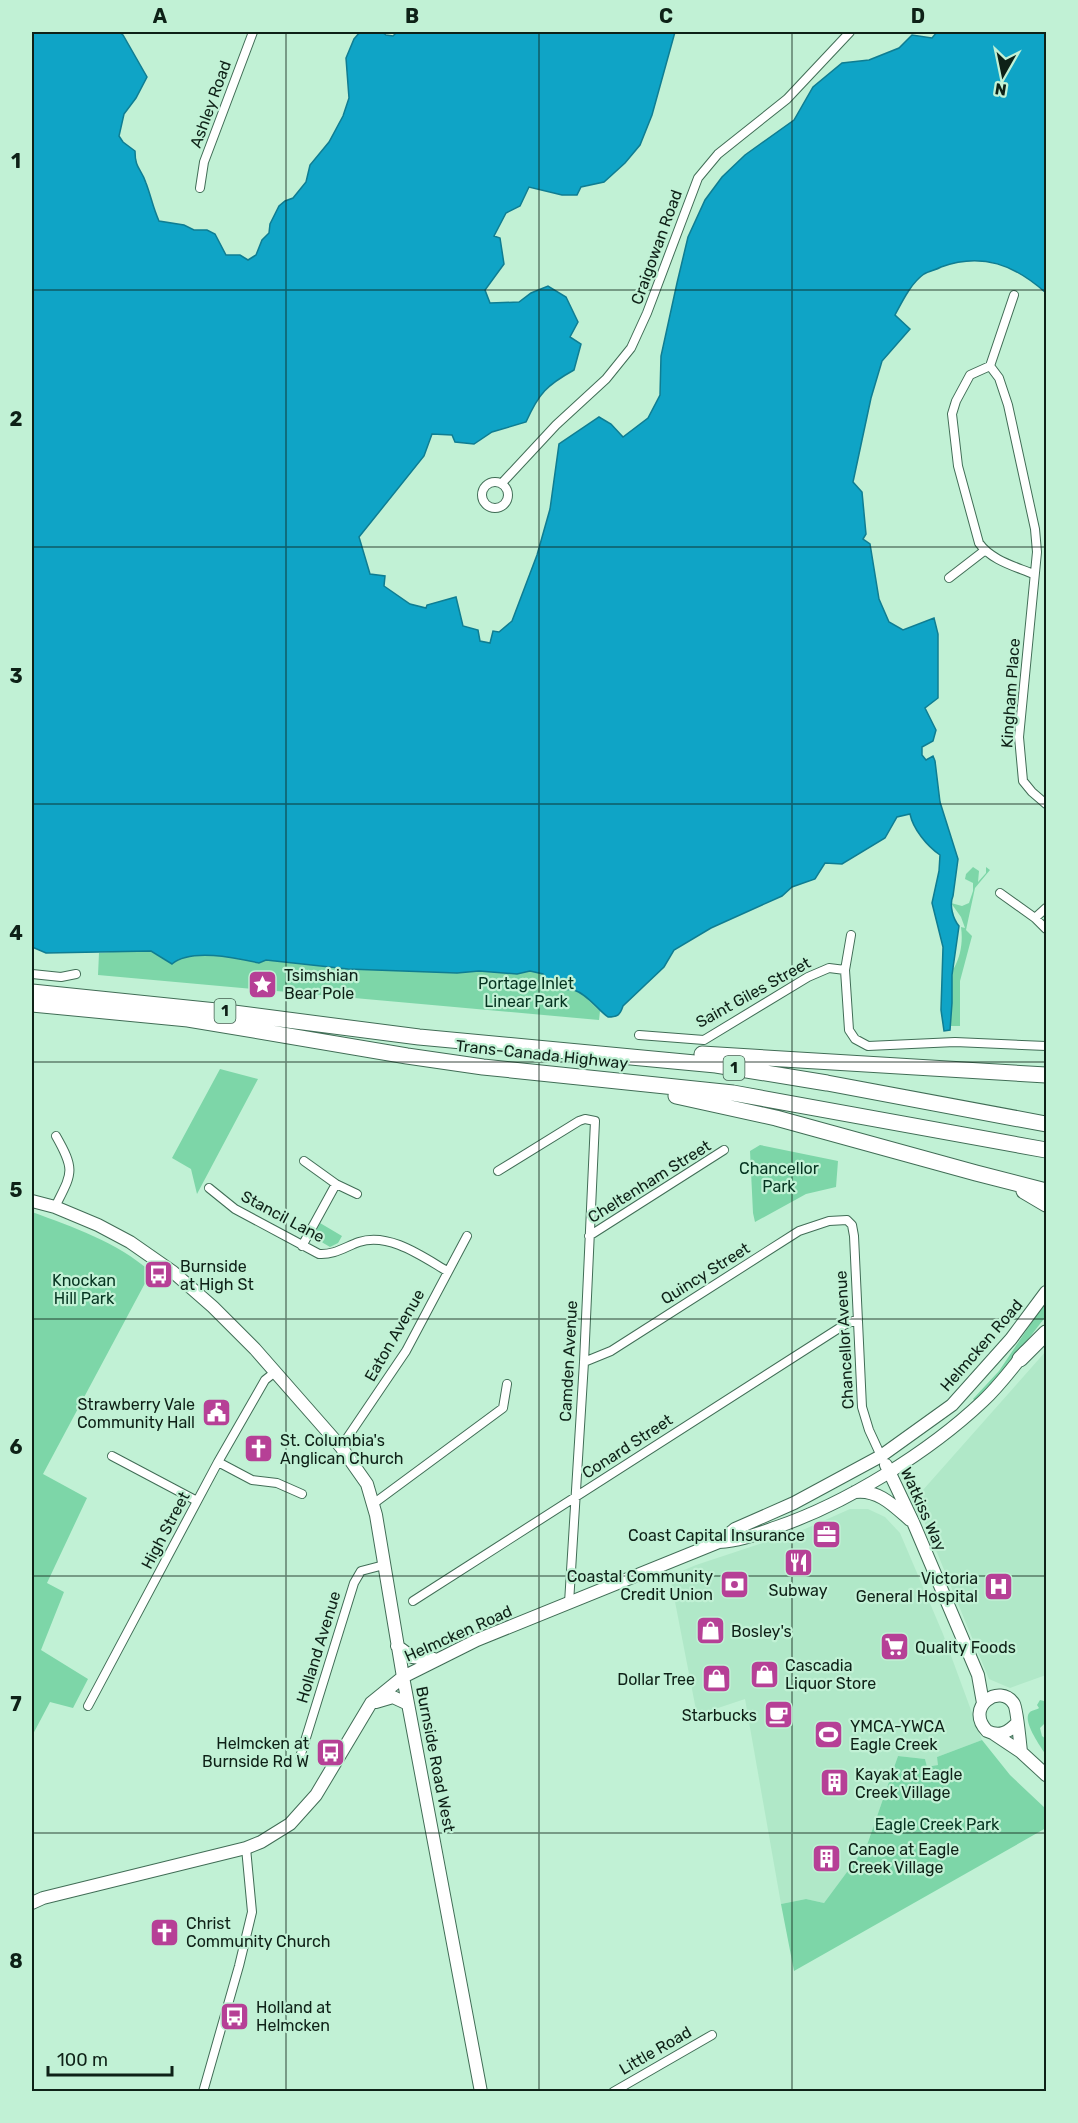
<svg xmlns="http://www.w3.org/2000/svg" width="1078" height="2123" viewBox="0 0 1078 2123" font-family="Rubik,sans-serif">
  <rect width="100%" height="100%" fill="#c1f1d5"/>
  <!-- built -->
  <path fill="#b0e8c8" d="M1046,1351v324l-36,13 -21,-9 -74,-180z
    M850,1509h18l17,8 15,16 43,101 39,106 -45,17 2,8 -12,3 -2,-9 -27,-3 -31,89 -43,58 -18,-4 -25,5 -36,-205 -48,16 -27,-139 26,-11 109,-36z"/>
  <!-- green -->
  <path fill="#7dd6a8" d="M973,867l6,4 -1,11 8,-9v-6l4,3 -15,18 -9,42 6,6 -12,45v45h-9l-2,-22 3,-36h2c7,-12 9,-27 7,-41l4,1 -4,-11 -10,-14 11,3 7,-3 4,-12v-8l-8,-4 1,-5z
    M126,951h25l21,13c20,-16 63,-6 87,-1l7,-3 82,9 109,4 22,-2 38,3 13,-3 13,3 3,11c9,6 20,3 30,6 10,4 15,13 24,20l-1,9 -501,-45 1,-22z
    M220,1069l38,10 -61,115 -6,-25 -19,-11z
    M760,1145l78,16 -2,26 -30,7 -51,28 -2,-9 -3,-62z
    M32,1212c41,15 85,30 119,60l-108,202 44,24 -40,85 17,9 -23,58 47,29 -15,29 -23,-6 -18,34z
    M320,1223l22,13 -4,7 -8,4 -17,-10z
    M1046,1301v15l-46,60 -25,25 -2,-2 26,-28z
    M1046,1698v24l-6,6 2,8 4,3v16c-5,-8 -25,-35 -16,-43 1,-1 8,-3 9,-4l-2,-3 3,-5 4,1z
    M982,1740l28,35 36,34v19l-252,143 -13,-67 25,-5 18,4 43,-58 31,-89 27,3 2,8 11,-2 -1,-8z"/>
  <!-- water -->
  <path fill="#0fa4c6" stroke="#0f7d92" stroke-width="1.5" d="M32,32h87l4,3 24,42 -11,21 -12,16 -5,22 4,6 12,9c0,18 6,17 11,32 5,13 7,25 13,38l25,4 10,5h13l8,4 11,21h14l8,5 8,-5 6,-15 7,-7 1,-9 9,-18 6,-5 8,-3 13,-16 4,-17 19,-23 14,-26 6,-18 -3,-40 8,-19 6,-7h22l4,3 7,1 4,-4h278l-23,83 -12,30 -15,18 -21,19 -23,5 -4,8h-15l-33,-8 -9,19 -14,7 -12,23 6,2 4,26 -19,26 5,13 29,-1 12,-9 17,-7 18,11 12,25 -8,15 11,7 -7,26c-27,15 -35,23 -48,52l-34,10 -18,12 -19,-2 -3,-7 -20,-1 -8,22 -65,81 11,37 15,2 -1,10 26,18 16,4 1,-3 29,-8 7,29 15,4 2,11 10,2 3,-12 6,1 13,-11 25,-66 13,-46 9,-65 40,-27 12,7 12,13 25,-19 12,-23 1,-39 16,-73 11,-46 17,-37 17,-23 23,-22 49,-35 19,-33 29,-24 27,-3 30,-12 13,-13 20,3 5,-6h109v261c-31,-28 -64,-41 -105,-26 -5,3 -12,4 -17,7 -13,9 -22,28 -29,41l15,14 -28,32 -11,37 -18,84 9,10 4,42 -3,5 7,5 9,55 10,23 14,8 31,-12 4,16v64l-13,10 11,22 -3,11 -11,6v8l4,5 7,-4 2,5 5,41 18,57 -5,37c-4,9 0,23 6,30l-7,49v28l-2,27 -6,1 -3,-21 2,-63 -11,-44 7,-32 1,-16c-13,-9 -27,-26 -30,-41l-13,3 -12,21 -43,26 -17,-1 -10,16 -23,8 -10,9 -71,32 -37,22 -10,17 -41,39c-3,9 -5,11 -15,11 -11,-8 -21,-23 -34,-27 -10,-2 -19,1 -28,-5l-3,-11 -13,-3 -13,3 -38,-3 -22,2 -109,-4 -82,-9 -7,3c-23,-5 -68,-15 -87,1l-21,-13 -105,2 -14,-6z"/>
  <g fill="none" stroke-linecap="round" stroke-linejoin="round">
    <defs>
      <path id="street" d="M200,188l4,-26 49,-130
        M990,366l24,-71
        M482 495a13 13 0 1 1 26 0a13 13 0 1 1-26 0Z
        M502,483l54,-58 50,-46 25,-31 16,-35 51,-135 20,-24 69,-55 63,-67
        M1033,574c-19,-8 -42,-14 -54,-31l-21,-77 -6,-52 4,-13 14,-26 20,-9 9,12 9,27 27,124 2,23 -18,185 4,44 9,11 14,12
        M949,578l35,-27
        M1000,893l35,25 11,11
        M1035,918l11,-10
        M851,935l-6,35 4,60 6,9 13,7 87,-4 91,4
        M32,974l29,3 15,-3
        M639,1035l65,5 104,-63 21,-9 16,2
        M304,1161l32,23 21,10
        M498,1171l81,-50 6,-2 10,2 -11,241 -15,241
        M209,1188l26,21 84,45c15,1 26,-7 40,-12 30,-10 64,15 88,29
        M55,1207c17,-34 21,-36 1,-71
        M589,1236l135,-86
        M302,1246l34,-62
        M584,1362l27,-11 188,-120 30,-10 18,-1 5,5 2,11 8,171 7,23 12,26
        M341,1447l65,-96 61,-115
        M112,1456l85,45
        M218,1462l34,18 25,3 25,11
        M373,1504l130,-96 4,-24
        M413,1601l431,-276 14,-6
        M88,1706l130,-244 47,-82 10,-8
        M300,1757l54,-174 7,-12 23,-6
        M203,2092l36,-126 13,-54 -6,-64
        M613,2092l99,-57"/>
      <path id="secondary" d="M32,1201l23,6 43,18 32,17 43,30 40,35 42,42 86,98 26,37 9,31 27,162 78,415
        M886,1465l27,57 65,153 5,28
        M855,1492c23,-3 39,14 55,28
        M719,1542c21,-1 38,-8 58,-15 70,-24 152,-75 206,-126 16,-15 29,-32 42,-49
        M397,1646l15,11 22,2
        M376,1702l17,-5 15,7
        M1017,1723c-9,10 -18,14 -30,8 -23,-24 13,-49 27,-27 3,5 6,39 7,48
        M994,1734l27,18 25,23
        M32,1903l11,-5 203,-50 15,-6 29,-18 26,-29 55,-92 32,-26 74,-37 242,-98 16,-13 59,-26 87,-47 71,-51 59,-66 35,-47"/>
      <path id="highway" d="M32,992l194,20 193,25 297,28 111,18 219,41
        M32,1004l156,15 219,37 76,11 250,26 313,57
        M702,1054l344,21
        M676,1096l100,22 200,55 70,18
        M1024,1191l22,13
        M1020,1359l26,-26"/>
    </defs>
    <!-- street casing -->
    <use href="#street" stroke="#416d56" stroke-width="10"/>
    <!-- secondary casing -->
    <use href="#secondary" stroke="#416d56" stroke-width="14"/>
    <!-- highway casing -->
    <use href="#highway" stroke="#416d56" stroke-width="17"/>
    <!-- street -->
    <use href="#street" stroke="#fff" stroke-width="8"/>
    <!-- secondary -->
    <use href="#secondary" stroke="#fff" stroke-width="12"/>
    <!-- highway -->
    <use href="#highway" stroke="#fff" stroke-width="15"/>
  </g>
  <!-- grid -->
  <path fill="none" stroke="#0e2117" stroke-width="1.5" stroke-opacity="0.55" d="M286,32v2060M539,32v2060M792,32v2060M32,290h1014M32,547h1014M32,804h1014M32,1062h1014M32,1319h1014M32,1576h1014M32,1833h1014"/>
  <!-- icons -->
  <defs>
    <symbol id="sight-square" viewBox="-11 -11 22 22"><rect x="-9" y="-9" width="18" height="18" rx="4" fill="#b64096" stroke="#c1f1d5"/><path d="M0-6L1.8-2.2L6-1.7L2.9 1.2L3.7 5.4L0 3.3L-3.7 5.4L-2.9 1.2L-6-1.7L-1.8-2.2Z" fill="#fff"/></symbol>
    <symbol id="bus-square" viewBox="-11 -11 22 22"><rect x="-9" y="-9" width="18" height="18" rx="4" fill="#b64096" stroke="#c1f1d5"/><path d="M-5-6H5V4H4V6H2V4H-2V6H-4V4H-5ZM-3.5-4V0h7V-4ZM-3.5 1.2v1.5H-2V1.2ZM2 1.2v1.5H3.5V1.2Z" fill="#fff"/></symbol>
    <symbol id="civic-square" viewBox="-11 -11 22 22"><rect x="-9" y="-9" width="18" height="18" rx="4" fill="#b64096" stroke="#c1f1d5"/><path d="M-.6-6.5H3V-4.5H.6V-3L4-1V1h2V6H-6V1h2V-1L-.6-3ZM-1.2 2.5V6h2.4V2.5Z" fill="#fff"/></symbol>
    <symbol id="church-square" viewBox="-11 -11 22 22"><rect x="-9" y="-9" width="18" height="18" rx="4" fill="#b64096" stroke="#c1f1d5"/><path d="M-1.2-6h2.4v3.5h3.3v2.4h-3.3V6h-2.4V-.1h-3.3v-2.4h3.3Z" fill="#fff"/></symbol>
    <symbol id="office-square" viewBox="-11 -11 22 22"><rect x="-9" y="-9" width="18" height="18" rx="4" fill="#b64096" stroke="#c1f1d5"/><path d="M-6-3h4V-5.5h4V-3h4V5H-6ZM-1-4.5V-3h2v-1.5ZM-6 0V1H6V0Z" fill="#fff"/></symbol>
    <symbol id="restaurant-square" viewBox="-11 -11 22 22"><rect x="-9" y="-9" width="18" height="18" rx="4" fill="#b64096" stroke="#c1f1d5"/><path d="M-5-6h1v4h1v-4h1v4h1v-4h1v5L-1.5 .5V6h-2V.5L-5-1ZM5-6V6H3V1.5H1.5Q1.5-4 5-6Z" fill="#fff"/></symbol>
    <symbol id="bank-square" viewBox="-11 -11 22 22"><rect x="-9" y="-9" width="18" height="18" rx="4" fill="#b64096" stroke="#c1f1d5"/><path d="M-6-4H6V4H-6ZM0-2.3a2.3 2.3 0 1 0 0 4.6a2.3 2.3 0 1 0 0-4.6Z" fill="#fff"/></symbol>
    <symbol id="hospital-square" viewBox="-11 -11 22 22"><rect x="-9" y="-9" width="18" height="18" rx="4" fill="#b64096" stroke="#c1f1d5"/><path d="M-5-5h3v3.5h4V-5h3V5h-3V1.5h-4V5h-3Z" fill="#fff"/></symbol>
    <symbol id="shop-square" viewBox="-11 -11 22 22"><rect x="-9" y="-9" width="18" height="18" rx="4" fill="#b64096" stroke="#c1f1d5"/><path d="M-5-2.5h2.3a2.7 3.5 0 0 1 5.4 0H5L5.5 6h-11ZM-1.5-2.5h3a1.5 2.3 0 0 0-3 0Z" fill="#fff"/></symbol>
    <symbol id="supermarket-square" viewBox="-11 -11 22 22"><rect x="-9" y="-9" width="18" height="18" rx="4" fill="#b64096" stroke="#c1f1d5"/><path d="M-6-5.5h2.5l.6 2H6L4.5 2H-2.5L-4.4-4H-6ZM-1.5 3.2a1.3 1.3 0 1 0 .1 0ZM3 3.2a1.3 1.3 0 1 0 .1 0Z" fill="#fff"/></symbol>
    <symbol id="cafe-square" viewBox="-11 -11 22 22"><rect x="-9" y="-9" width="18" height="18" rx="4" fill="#b64096" stroke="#c1f1d5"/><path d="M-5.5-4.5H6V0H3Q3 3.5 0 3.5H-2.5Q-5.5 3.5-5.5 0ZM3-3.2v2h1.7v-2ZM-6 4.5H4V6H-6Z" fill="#fff"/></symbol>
    <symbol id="stadium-square" viewBox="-11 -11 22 22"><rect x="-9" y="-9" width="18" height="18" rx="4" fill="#b64096" stroke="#c1f1d5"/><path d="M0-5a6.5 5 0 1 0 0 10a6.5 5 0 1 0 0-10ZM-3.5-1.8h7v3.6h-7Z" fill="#fff"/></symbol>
    <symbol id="building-square" viewBox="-11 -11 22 22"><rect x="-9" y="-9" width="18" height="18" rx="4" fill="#b64096" stroke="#c1f1d5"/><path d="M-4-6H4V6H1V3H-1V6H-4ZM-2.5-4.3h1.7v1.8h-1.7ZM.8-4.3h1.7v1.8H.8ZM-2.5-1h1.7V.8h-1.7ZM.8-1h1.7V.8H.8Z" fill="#fff"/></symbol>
  </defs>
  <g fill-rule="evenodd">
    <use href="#sight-square" x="246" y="968" width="33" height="33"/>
    <use href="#bus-square" x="142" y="1258" width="33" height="33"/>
    <use href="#civic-square" x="200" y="1396" width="33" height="33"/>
    <use href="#church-square" x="242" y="1432" width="33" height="33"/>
    <use href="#office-square" x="810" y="1518" width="33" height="33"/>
    <use href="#restaurant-square" x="782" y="1546" width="33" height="33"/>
    <use href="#bank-square" x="718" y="1568" width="33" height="33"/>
    <use href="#hospital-square" x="982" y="1570" width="33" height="33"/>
    <use href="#shop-square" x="694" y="1614" width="33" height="33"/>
    <use href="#supermarket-square" x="878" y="1630" width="33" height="33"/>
    <use href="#shop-square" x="748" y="1658" width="33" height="33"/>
    <use href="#shop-square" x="700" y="1662" width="33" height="33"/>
    <use href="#cafe-square" x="762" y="1698" width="33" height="33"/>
    <use href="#stadium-square" x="812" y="1718" width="33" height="33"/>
    <use href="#bus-square" x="314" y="1736" width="33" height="33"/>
    <use href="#building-square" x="818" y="1766" width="33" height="33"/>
    <use href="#building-square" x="810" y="1842" width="33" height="33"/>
    <use href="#church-square" x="148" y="1916" width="33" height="33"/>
    <use href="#bus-square" x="218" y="2000" width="33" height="33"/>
  </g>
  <g text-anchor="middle" stroke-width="4.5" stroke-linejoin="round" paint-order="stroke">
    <!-- shield labels -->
    <g fill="#c1f1d5" stroke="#445f50" stroke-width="1.5">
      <rect x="214.5" y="999" width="21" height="24" rx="4.5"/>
      <rect x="723.5" y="1056" width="21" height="24" rx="4.5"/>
    </g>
    <g font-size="15" font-weight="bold" fill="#0e2117">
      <text x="225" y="1016">1</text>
      <text x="734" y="1073">1</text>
    </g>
    <!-- street labels -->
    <g font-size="16" fill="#0e2117" stroke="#c1f1d5">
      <text transform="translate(210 104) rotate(-70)" y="6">Ashley Road</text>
      <text transform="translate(656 247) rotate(-70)" y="6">Craigowan Road</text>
      <text transform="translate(1010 693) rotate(-86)" y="6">Kingham Place</text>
      <text transform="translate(753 992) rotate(-29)" y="6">Saint Giles Street</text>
      <text transform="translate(542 1054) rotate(6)" y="6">Trans-Canada Highway</text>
      <text transform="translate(649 1181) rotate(-32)" y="6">Cheltenham Street</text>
      <text transform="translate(283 1216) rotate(28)" y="6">Stancil Lane</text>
      <text transform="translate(705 1273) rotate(-32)" y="6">Quincy Street</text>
      <text transform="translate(394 1335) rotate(-60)" y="6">Eaton Avenue</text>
      <text transform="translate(844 1340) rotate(-93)" y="6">Chancellor Avenue</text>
      <text transform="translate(981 1345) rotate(-49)" y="6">Helmcken Road</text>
      <text transform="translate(568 1361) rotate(-87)" y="6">Camden Avenue</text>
      <text transform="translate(627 1446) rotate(-33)" y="6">Conard Street</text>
      <text transform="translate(924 1509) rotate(66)" y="6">Watkiss Way</text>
      <text transform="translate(165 1530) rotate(-62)" y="6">High Street</text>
      <text transform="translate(458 1633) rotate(-24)" y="6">Helmcken Road</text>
      <text transform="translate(318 1647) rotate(-73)" y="6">Holland Avenue</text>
      <text transform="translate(436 1759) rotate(79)" y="6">Burnside Road West</text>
      <text transform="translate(655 2050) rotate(-30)" y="6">Little Road</text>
    </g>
    <!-- poi labels -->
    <g font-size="16" fill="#0e2117" stroke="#c1f1d5" text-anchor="start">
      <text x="284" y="981">Tsimshian<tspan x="284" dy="18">Bear Pole</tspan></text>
      <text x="180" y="1272">Burnside<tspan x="180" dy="18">at High St</tspan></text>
      <text x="195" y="1410" text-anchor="end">Strawberry Vale<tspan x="195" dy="18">Community Hall</tspan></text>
      <text x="280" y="1446">St. Columbia's<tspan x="280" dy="18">Anglican Church</tspan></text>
      <text x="805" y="1541" text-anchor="end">Coast Capital Insurance</text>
      <text x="713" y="1582" text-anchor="end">Coastal Community<tspan x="713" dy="18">Credit Union</tspan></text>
      <text x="978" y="1584" text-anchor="end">Victoria<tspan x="978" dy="18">General Hospital</tspan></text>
      <text x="798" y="1596" text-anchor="middle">Subway</text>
      <text x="731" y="1637">Bosley's</text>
      <text x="915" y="1653">Quality Foods</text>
      <text x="785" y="1671">Cascadia<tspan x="785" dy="18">Liquor Store</tspan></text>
      <text x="695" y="1685" text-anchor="end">Dollar Tree</text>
      <text x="757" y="1721" text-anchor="end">Starbucks</text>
      <text x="850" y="1732">YMCA-YWCA<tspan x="850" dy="18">Eagle Creek</tspan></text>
      <text x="309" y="1749" text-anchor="end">Helmcken at<tspan x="309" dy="18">Burnside Rd W</tspan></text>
      <text x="855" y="1780">Kayak at Eagle<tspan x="855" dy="18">Creek Village</tspan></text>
      <text x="848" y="1855">Canoe at Eagle<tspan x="848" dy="18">Creek Village</tspan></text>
      <text x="186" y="1929">Christ<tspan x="186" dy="18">Community Church</tspan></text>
      <text x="256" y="2013">Holland at<tspan x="256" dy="18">Helmcken</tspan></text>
    </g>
    <!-- park labels -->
    <g font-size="16" fill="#053320" stroke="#c1f1d5">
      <text x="526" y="989">Portage Inlet<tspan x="526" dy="18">Linear Park</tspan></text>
      <text x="779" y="1174">Chancellor<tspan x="779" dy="18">Park</tspan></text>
      <text x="84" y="1286">Knockan<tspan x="84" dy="18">Hill Park</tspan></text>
      <text x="937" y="1830">Eagle Creek Park</text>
    </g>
  </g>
  <!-- border -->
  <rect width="1078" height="2123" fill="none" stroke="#c1f1d5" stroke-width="66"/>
  <!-- north arrow -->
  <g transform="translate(1003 75) rotate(189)" stroke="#c1f1d5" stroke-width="4.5" paint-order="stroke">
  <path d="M0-4.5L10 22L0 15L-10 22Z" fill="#0e2117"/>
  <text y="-9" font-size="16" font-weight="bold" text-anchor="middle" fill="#0e2117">N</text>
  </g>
  <!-- scale -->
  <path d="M48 2066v9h124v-9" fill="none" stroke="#0e2117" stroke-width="3"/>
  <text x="57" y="2066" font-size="18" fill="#0e2117" stroke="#c1f1d5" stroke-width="4.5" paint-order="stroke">100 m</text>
  <rect x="33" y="33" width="1012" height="2057" fill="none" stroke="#0e2117" stroke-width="2"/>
  <g font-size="20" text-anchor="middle" font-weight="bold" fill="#0e2117">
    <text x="160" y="23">A</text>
    <text x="412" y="23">B</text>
    <text x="666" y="23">C</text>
    <text x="918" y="23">D</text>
    <text x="16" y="168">1</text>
    <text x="16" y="426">2</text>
    <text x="16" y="683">3</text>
    <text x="16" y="940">4</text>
    <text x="16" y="1197">5</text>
    <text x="16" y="1454">6</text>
    <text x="16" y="1711">7</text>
    <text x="16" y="1968">8</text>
  </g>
</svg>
